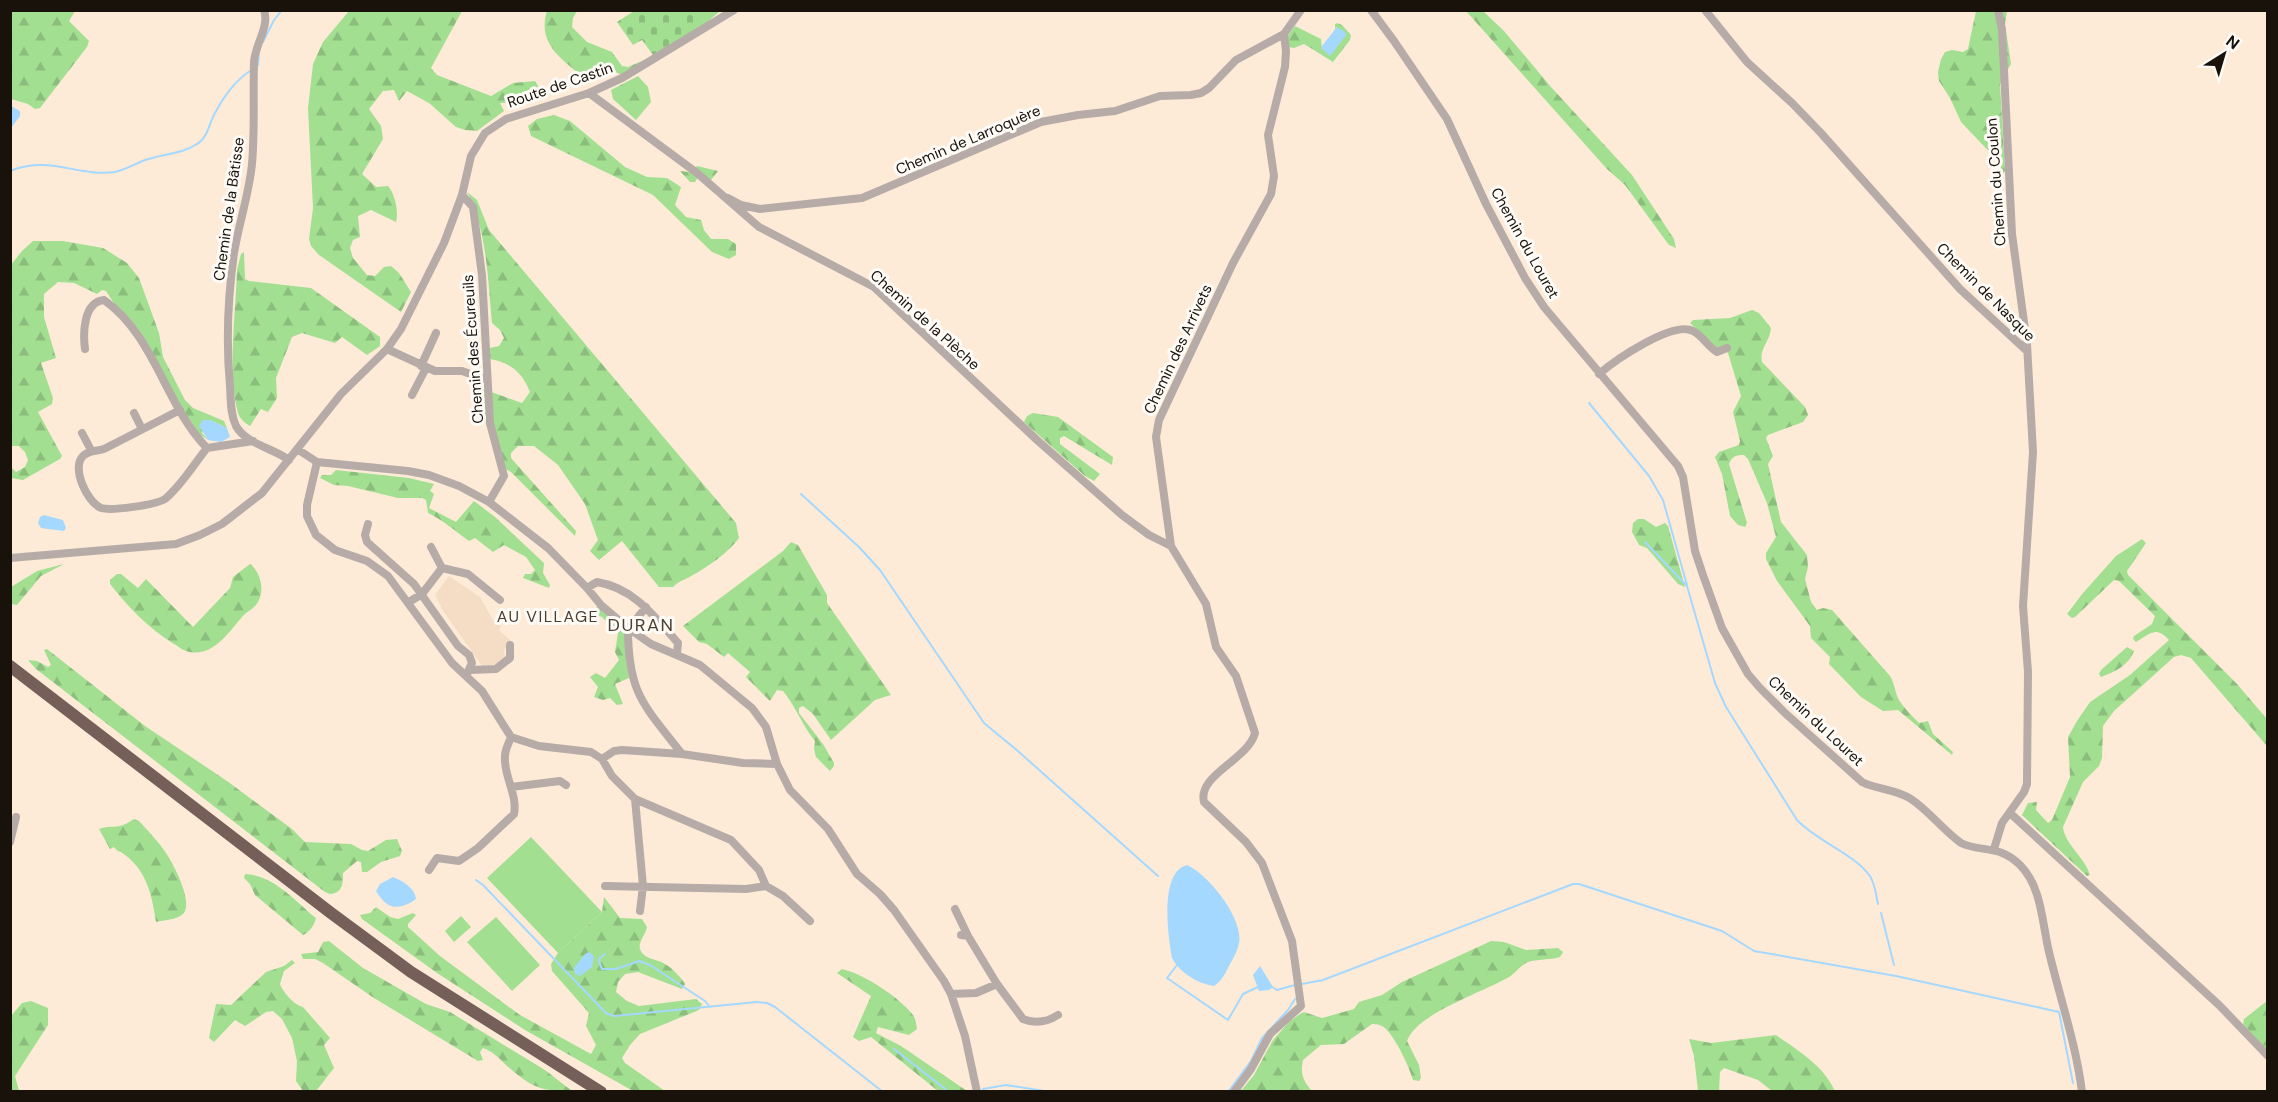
<svg xmlns="http://www.w3.org/2000/svg" width="2278" height="1102" viewBox="0 0 2278 1102" font-family="'DM Sans',sans-serif">
  <defs>
    <pattern id="forest-firs" width="22" height="20" patternUnits="userSpaceOnUse" patternTransform="scale(1.5)"><rect width="22" height="20" fill="#a2df91"/><path d="M5 1l3.5 6h-7zM16 11l3.5 6h-7z" fill="#8bbe7c"/></pattern>
    <pattern id="cemetery-stones" width="16" height="16" patternUnits="userSpaceOnUse" patternTransform="scale(1.5)"><rect width="16" height="16" fill="#a2df91"/><path d="M2 7V4a2 2 0 0 1 4 0v3zM10 15v-3a2 2 0 0 1 4 0v3z" fill="#8bbe7c"/></pattern>
  </defs>
  <rect width="100%" height="100%" fill="#fdebd8"/>
  <!-- built -->
  <path fill="#f4ddc4" d="M449,576l31,21 13,23 8,6 -2,4 12,11 -7,9 1,8 -7,6 -16,2 -41,-58v-2l-6,-11z"/>
  <!-- grass -->
  <path fill="#a2df91" d="M531,837l71,75 -44,41 -71,-75z
    M461,916l10,11 -17,15 -9,-11z
    M496,917l44,48 -28,26 -45,-49z"/>
  <!-- forest -->
  <path fill="url(#forest-firs)" d="M10,11h65l-6,10 20,20 -2,6 -47,61 -5,1 -7,-5 -17,-5z
    M349,11h113l-31,57 6,7 54,21 22,-13 22,-2 5,8 -23,13 -17,1 4,8 -27,20 -12,-1 -9,-3 -27,-24 -22,-12 -8,10 -5,-11 -11,1 -14,18 12,17 2,13 -21,35 14,13 12,-1c7,8 11,26 8,36l-25,-12 -13,6 2,21 -7,3 -3,8 3,10 14,17 8,1 9,-9 7,-1 8,7 12,19 -10,20 -82,-57 -8,-9 -2,-7 4,-31 -5,-100 5,-44 10,-22z
    M547,11h30l-4,7 -1,9 15,15 25,10 10,14 6,1 16,-7v3l-23,12 -12,-7 -5,2 -15,14h-5l-6,-5 -1,-7c-21,-17 -39,-32 -30,-61z
    M697,11h23l-15,13z
    M1466,11h17l21,20 47,56 81,88 42,64 2,9 -7,-3 -44,-60 -18,-16z
    M1976,11h31l-2,13 6,40 -11,20 5,87 -2,3 -4,-12 -38,-40 -11,-24 -11,-17 -1,-9 3,-13 4,-7 7,-2 11,2 5,-3z
    M1337,23l5,2 9,10 -1,5 -17,22 -29,-18 -10,4 -5,-1 -2,-10 8,-11 26,13 1,10 15,-22 -2,2v-5z
    M638,76l10,11 3,15 -15,18 -23,-21 -2,-9z
    M554,115l16,6 55,46 22,10 20,1 14,9 -6,18 11,12 15,3 3,10 7,9h17l8,5v11l-7,4 -17,-7 -59,-57 -122,-59 -3,-10 9,-7z
    M697,166l21,5 -7,9 -13,-3 -3,5h-5l-10,-11 9,1z
    M467,192l10,8 12,30 247,293 3,15c-11,15 -30,28 -46,37 -8,5 -13,5 -20,12h-14l-37,-46 -23,19 -9,-9 8,-11 -13,-36 -27,-39 -24,-19h-16l-7,7v5l65,73 -1,5 -64,-64 -13,-7 -12,-41 -3,-35 39,14 8,-11c-8,-20 -19,-29 -40,-33v-11l9,-2 5,-8 -4,-8 -8,-7c-4,-41 -5,-94 -25,-131z
    M33,241h30l40,7 24,15 12,15 20,55 4,24 22,43 8,8 31,13 3,7 -17,-8 -8,13 6,7 -9,-6 -93,-143 -4,-1 -5,4 -23,-11 -16,-1 -14,12v23l12,41 -15,5 12,35 -1,6 -14,8 24,44 -2,3 -37,21 -12,-2v-11l5,5 9,-5 3,-7 -3,-8 -6,-6h-8l-1,-180 12,-15z
    M244,252l1,27 4,2 62,7 69,49v9l-13,9 -25,-18 -7,6 -33,-10 -10,4 -16,41 1,20 -9,14 -7,-3 -11,17c-5,-3 -10,-7 -12,-13 -11,-40 -2,-101 -1,-143l4,-16z
    M1752,310l7,3 12,15c-1,14 -12,20 -9,34l43,45 3,8 -5,7 -35,13 -2,3 7,18 -5,8 13,58 26,33 1,12 -3,12 6,23 6,8 6,-2 9,2 58,66c5,8 5,17 9,24 5,8 13,16 20,23l9,-2 5,13 20,18 -1,3 -54,-45 -15,1 -22,-14 -32,-33 1,-7 -19,-19 -1,-12 -33,-45 -11,-22v-6l10,-16 -9,-34 -19,-44 -4,-4c-8,0 -12,1 -15,9l18,59 -2,4 -7,-2 -8,-9 -8,-42 -7,-17 4,-5 20,-7 1,-4 -7,-29 8,-16 -13,-43 -6,-6 -5,2 -3,-2 -24,-24 3,-3 37,-2z
    M1033,413l25,4 55,40 -1,8 -48,-29 -4,2v6l40,30 -6,7 -9,-5 -61,-54 3,-6z
    M336,470l73,8 25,6 -4,7 4,3 -5,14 27,14 18,-21 21,16 49,46 -1,10 7,12 -1,3 -26,-10 2,-4h6l4,-4 -9,-13 -22,-12 -11,7 -18,-14 -6,3c-14,-10 -26,-21 -41,-28l-2,-13 -4,-2h-24l-50,-12 -14,-1 -14,-7 2,-3h9z
    M1638,519h6l12,8 9,-4 3,3 17,61 -7,-3 -31,-36 -8,-3 -7,-13 1,-9z
    M2142,539l4,4 -19,28 1,4 109,109 30,35v27l-76,-88 -10,-3 -7,2 -60,54 -11,15 -1,32 -3,8 -16,16 -20,45c2,18 22,30 27,48l-3,1 -65,-61 6,-12 9,-1 -1,8 12,13 4,-3 18,-43 -2,-40 9,-16 13,-19 40,-27 39,-35c-13,-14 -18,-7 -33,2l-3,-3 1,-3 18,-12 3,-8 -36,-35 -5,-1 -39,37 -3,1 -5,-4 16,-21 33,-37z
    M791,542l7,3 29,50v8l64,92 -16,5 -44,40 -18,-26 -10,-8 -4,2v5l24,31 11,19v3l-4,5 -14,-14 -2,-8 1,-8c-13,-16 -19,-34 -32,-50l-6,-1 -7,11 -24,-24 4,-5 -22,-19 -4,4 -17,-13 -8,-2 -16,-16 100,-75z
    M64,564l-23,12 -24,29 -6,-1v-17l26,-16z
    M250,564c11,8 16,29 6,41 -4,5 -10,7 -14,12 -14,16 -30,42 -56,34 -4,-1 -8,-5 -12,-7 -26,-16 -45,-36 -64,-60v-4l7,-6h4l17,14 8,-9 47,48 37,-39 3,-11z
    M598,606l28,24v28l3,20 -14,6 8,20 -6,1 -7,-7 -7,2 -9,-3 4,-10 -8,-10 6,-4 9,5 14,-18 -4,-8 3,-19 -16,-16 -11,-4z
    M2127,647l7,4c-5,14 -19,21 -33,26l-2,-3 2,-4z
    M47,649l98,77 82,55 65,48 13,13 46,2 11,6 6,1 18,-11 11,-1 5,12 -2,5 -19,6 -14,10h-5l-1,-10 -4,-1 -14,12c0,10 0,20 -13,21l-5,-2 -289,-223 -8,-9 9,1 11,6 3,-2 -7,-15z
    M134,819l5,2c9,10 20,21 27,32 8,12 28,50 17,61 -6,6 -20,6 -27,8 -4,-26 -9,-51 -31,-67 -4,-4 -8,-3 -11,-8l-4,2 -11,-20c15,-6 16,3 35,-10z
    M245,874c29,1 50,27 71,44 -1,6 -7,15 -13,17l-48,-40 -5,-11 -6,-6z
    M604,897l16,21 22,1 5,8c-1,7 -9,15 -7,22 3,10 17,10 25,15 7,4 16,13 20,20l-3,5 -44,-17 -13,2 -7,8 -2,10 11,9 12,5 57,-7 6,5 -3,6 -59,24 -10,11 -8,13 3,5 40,28h-32l-108,-61 -88,-57 -75,-54 -2,-4 10,-2 6,-6 14,10 8,2 15,-6 3,2 -8,9v3l32,29 80,59 71,39 5,-9 -10,-19 3,-13 -37,-42 -1,-7 7,-11 44,-41z
    M329,941l34,27 63,36 24,8 95,58 27,21c-32,1 -42,-5 -66,-26 -7,-7 -14,-14 -23,-17l-3,4 3,8 -5,1 -104,-63 -51,-35 -8,-4h-12l-2,-5 17,-2 5,-10z
    M1491,941l13,1 22,8 32,-2 5,4 -3,5c-10,3 -23,2 -32,5 -8,3 -12,11 -19,15 -25,15 -92,36 -102,64l12,24 2,13 -2,3 -6,-1c-4,-14 -17,-41 -27,-51 -4,-4 -9,-5 -14,-5l-28,20 -23,1 -18,15c-3,14 0,21 9,31h-71l13,-16 19,-35 16,-18 11,-8 4,-2 18,6 32,-9 5,-7 23,-7 20,-13z
    M292,960l3,3 -11,8 -4,13c3,8 14,21 23,23l27,31 -6,7 10,23 -18,23h-13l-7,-10 1,-20 -5,-23 -10,-19 -9,-8 -7,1 -21,14 -10,-6 -21,22 -5,-4 7,-34 15,1 35,-33 18,-6z
    M842,969c22,5 57,28 71,46 3,4 3,9 4,14l-8,6 -31,-8 -2,6 25,13 66,45h-29l-67,-54 -12,4 -6,-4 18,-41 -34,-23z
    M31,1001l17,7v17l-33,51 4,15h-8v-75l11,-13z
    M2267,1001v49l-24,-26 1,-5z
    M1776,1035c23,16 47,30 59,56h-63l-14,-11 -34,-12 -4,4 -1,19h-21l-4,-35 -5,-17 22,4z"/>
  <!-- cemetery -->
  <path fill="url(#cemetery-stones)" d="M697,10l8,14 -52,31 -11,-15 -9,5 -16,-23 17,-11z"/>
  <!-- water -->
  <path fill="#a5d8fe" d="M1337,27l8,5 1,3 -16,21 -8,-7v-3z
    M11,106l9,5v5l-9,12z
    M203,420h7l17,8 3,9 -9,5 -13,-2 -9,-14z
    M44,515l19,5 3,8 -2,3 -23,-3 -3,-5 2,-6z
    M1187,865c21,9 57,54 52,78 -1,7 -5,14 -9,21 -4,8 -8,17 -16,22 -16,-2 -35,-14 -42,-28 -4,-22 -13,-86 15,-93z
    M393,877c10,4 22,11 23,22 -17,12 -29,11 -40,-8l4,-7z
    M589,952l5,4 -2,11 -12,9 -5,-2 -1,-6 11,-14z
    M1260,966l13,21 -4,3 -10,1 -6,-16z"/>
  <g fill="none" stroke-linecap="round" stroke-linejoin="round">
    <!-- stream -->
    <path stroke="#a5d8fe" stroke-width="2" d="M263,42l11,-22 8,-10
      M258,65l1,-13
      M10,171c41,-16 67,6 105,1 10,-2 20,-8 30,-12 17,-6 37,-6 52,-16 11,-6 12,-21 18,-31 8,-16 21,-33 35,-42
      M1589,403l60,73 14,24 24,85
      M801,494l58,53 21,23 104,153 35,29 139,124
      M1645,542l42,44 28,97 11,24 71,113c21,22 56,33 73,56 5,8 6,19 8,28
      M476,880l7,5 123,128 8,3 143,-14 10,1 8,4 108,85
      M1881,913l13,52
      M605,954l-5,4 -1,4 3,7h14l23,-8 11,4 55,36 4,5
      M1177,965l-10,13 61,42 15,-26 15,-7
      M1302,984l21,-4 250,-96h6l143,47 32,20 142,25 163,36 14,71
      M1272,987l5,3 18,-5
      M894,1049l55,43
      M983,1089l23,-4 45,7
      M2074,1091v1
      M1228,1092l23,-31 11,-23 26,-28 7,-11"/>
    <!-- minor -->
    <path stroke="#b7aba8" stroke-width="8" d="M264,10c6,17 -10,36 -10,53 -1,34 1,67 -2,101 -3,30 -13,59 -18,89 -6,43 -8,90 -4,133 1,13 0,28 6,40 10,18 37,22 53,34
      M1371,10l23,31 53,78 39,85 39,74 19,29 134,159 5,11 12,74 8,24 19,53 26,46 12,14 25,25 77,69c16,8 34,7 49,17 18,12 32,31 50,44 21,10 38,1 59,22 22,22 22,58 29,87 11,46 27,92 33,140
      M1705,10l42,52 45,41 28,29 140,157 67,62
      M589,93l108,80 62,54 115,60 163,153 85,75 27,20 22,11
      M462,195l11,12 9,68 8,148 14,53 -15,26
      M728,198l13,7 19,4 102,-11 179,-76 37,-7 37,-4 45,-15 31,-1 10,-2 8,-5 27,-28 48,-26
      M85,349c-2,-15 -2,-47 19,-49 51,36 61,105 103,148
      M387,349l48,22h27l25,9
      M421,366l15,-33
      M1599,374c15,-13 74,-54 94,-43 10,5 15,16 24,21l10,-4
      M412,395l14,-27
      M180,410l-76,39c-8,3 -14,0 -21,7 -12,12 4,46 18,52 10,3 55,-3 64,-9 16,-13 29,-35 42,-51
      M134,413l8,16
      M82,433l9,17
      M207,448l46,-7
      M297,449l20,13 91,9 21,4 30,11 30,16 59,46 39,40 14,17 27,23 23,16 49,21 52,43 14,19 11,37 13,26 38,39 29,45 23,20 14,16 50,71 7,13 14,42 12,56
      M317,462l-10,43v11l9,19 19,15 32,11 21,15 64,87 30,28 29,46 28,9 52,6 11,7 10,17 23,23 8,87 -3,25
      M368,524l-3,11 2,7 47,42 44,62 11,9 3,8 -6,13
      M431,547l11,21
      M10,558l166,-14 24,-9 22,-11 40,-31 79,-99 46,-45 14,-20 43,-86 18,-48 9,-39 14,-23 21,-14 83,-26 33,-15 112,-68
      M442,568l26,6 32,26
      M587,588l10,-6c37,6 58,35 81,61l-1,11
      M409,602l13,-8 20,-26
      M638,617l8,-10
      M628,628c0,66 16,77 54,126
      M470,670l26,-1 14,-11v-13
      M602,759l12,-8 8,-1 60,4 61,9 34,1
      M511,787l49,-6 6,4
      M635,799l96,41 28,30 7,16 17,10 27,25
      M2010,813l209,192 49,51
      M10,842l6,-25
      M1994,849l8,-26 22,-31 3,-8 1,-112 -5,-66 10,-154 -6,-108 -15,-110 -10,-204 -4,-20
      M429,870l8,-12 22,3 19,-13 36,-34c4,-19 -11,-39 -9,-58 0,-7 4,-13 6,-19
      M605,886l141,3 20,-3
      M955,909l13,27
      M961,935l7,1 29,48
      M951,994l25,-1 21,-9 26,35c12,5 24,3 35,-4
      M1234,1092l17,-23 19,-35 31,-28 -9,-65 -30,-78 -16,-21 -42,-40c-7,-27 44,-42 51,-69l-19,-57 -20,-29 -10,-43 -35,-58 -15,-109 3,-17 74,-157 38,-69 3,-18 -6,-41 17,-68 1,-16 -2,-17 17,-24"/>
    <!-- highway -->
    <path stroke="#765f59" stroke-width="12" d="M10,666l321,247 80,59 190,120"/>
  </g>
  <g text-anchor="middle" stroke-width="6" stroke-linejoin="round" paint-order="stroke">
    <!-- street labels -->
    <g font-size="15" fill="#18120b" stroke="#fffbf7">
      <text transform="translate(560 85) rotate(-19)" y="5">Route de Castin</text>
      <text transform="translate(968 140) rotate(-23)" y="5">Chemin de Larroquère</text>
      <text transform="translate(1996 182) rotate(-94)" y="5">Chemin du Coulon</text>
      <text transform="translate(229 209) rotate(-82)" y="5">Chemin de la Bâtisse</text>
      <text transform="translate(1525 243) rotate(61)" y="5">Chemin du Louret</text>
      <text transform="translate(1986 292) rotate(45)" y="5">Chemin de Nasque</text>
      <text transform="translate(925 320) rotate(42)" y="5">Chemin de la Plèche</text>
      <text transform="translate(473 349) rotate(-94)" y="5">Chemin des Écureuils</text>
      <text transform="translate(1178 349) rotate(-65)" y="5">Chemin des Arrivets</text>
      <text transform="translate(1816 721) rotate(43)" y="5">Chemin du Louret</text>
    </g>
    <!-- neighbourhood labels -->
    <g font-size="16" letter-spacing="1.5" fill="#4d3f30" stroke="#fffbf7">
      <text x="548" y="622">AU VILLAGE</text>
    </g>
    <!-- quarter labels -->
    <g font-size="18" letter-spacing="1.5" fill="#4d3f30" stroke="#fffbf7">
      <text x="641" y="631">DURAN</text>
    </g>
  </g>
  <!-- border -->
  <rect width="2278" height="1102" fill="none" stroke="#18120b" stroke-width="24"/>
  <!-- north arrow -->
  <g transform="translate(2224 54) rotate(37)" stroke="#fffbf7" stroke-width="4.5" paint-order="stroke">
  <path d="M0-4.5L10 22L0 15L-10 22Z" fill="#18120b"/>
  <text y="-9" font-size="16" font-weight="bold" text-anchor="middle" fill="#18120b">N</text>
  </g>
</svg>
